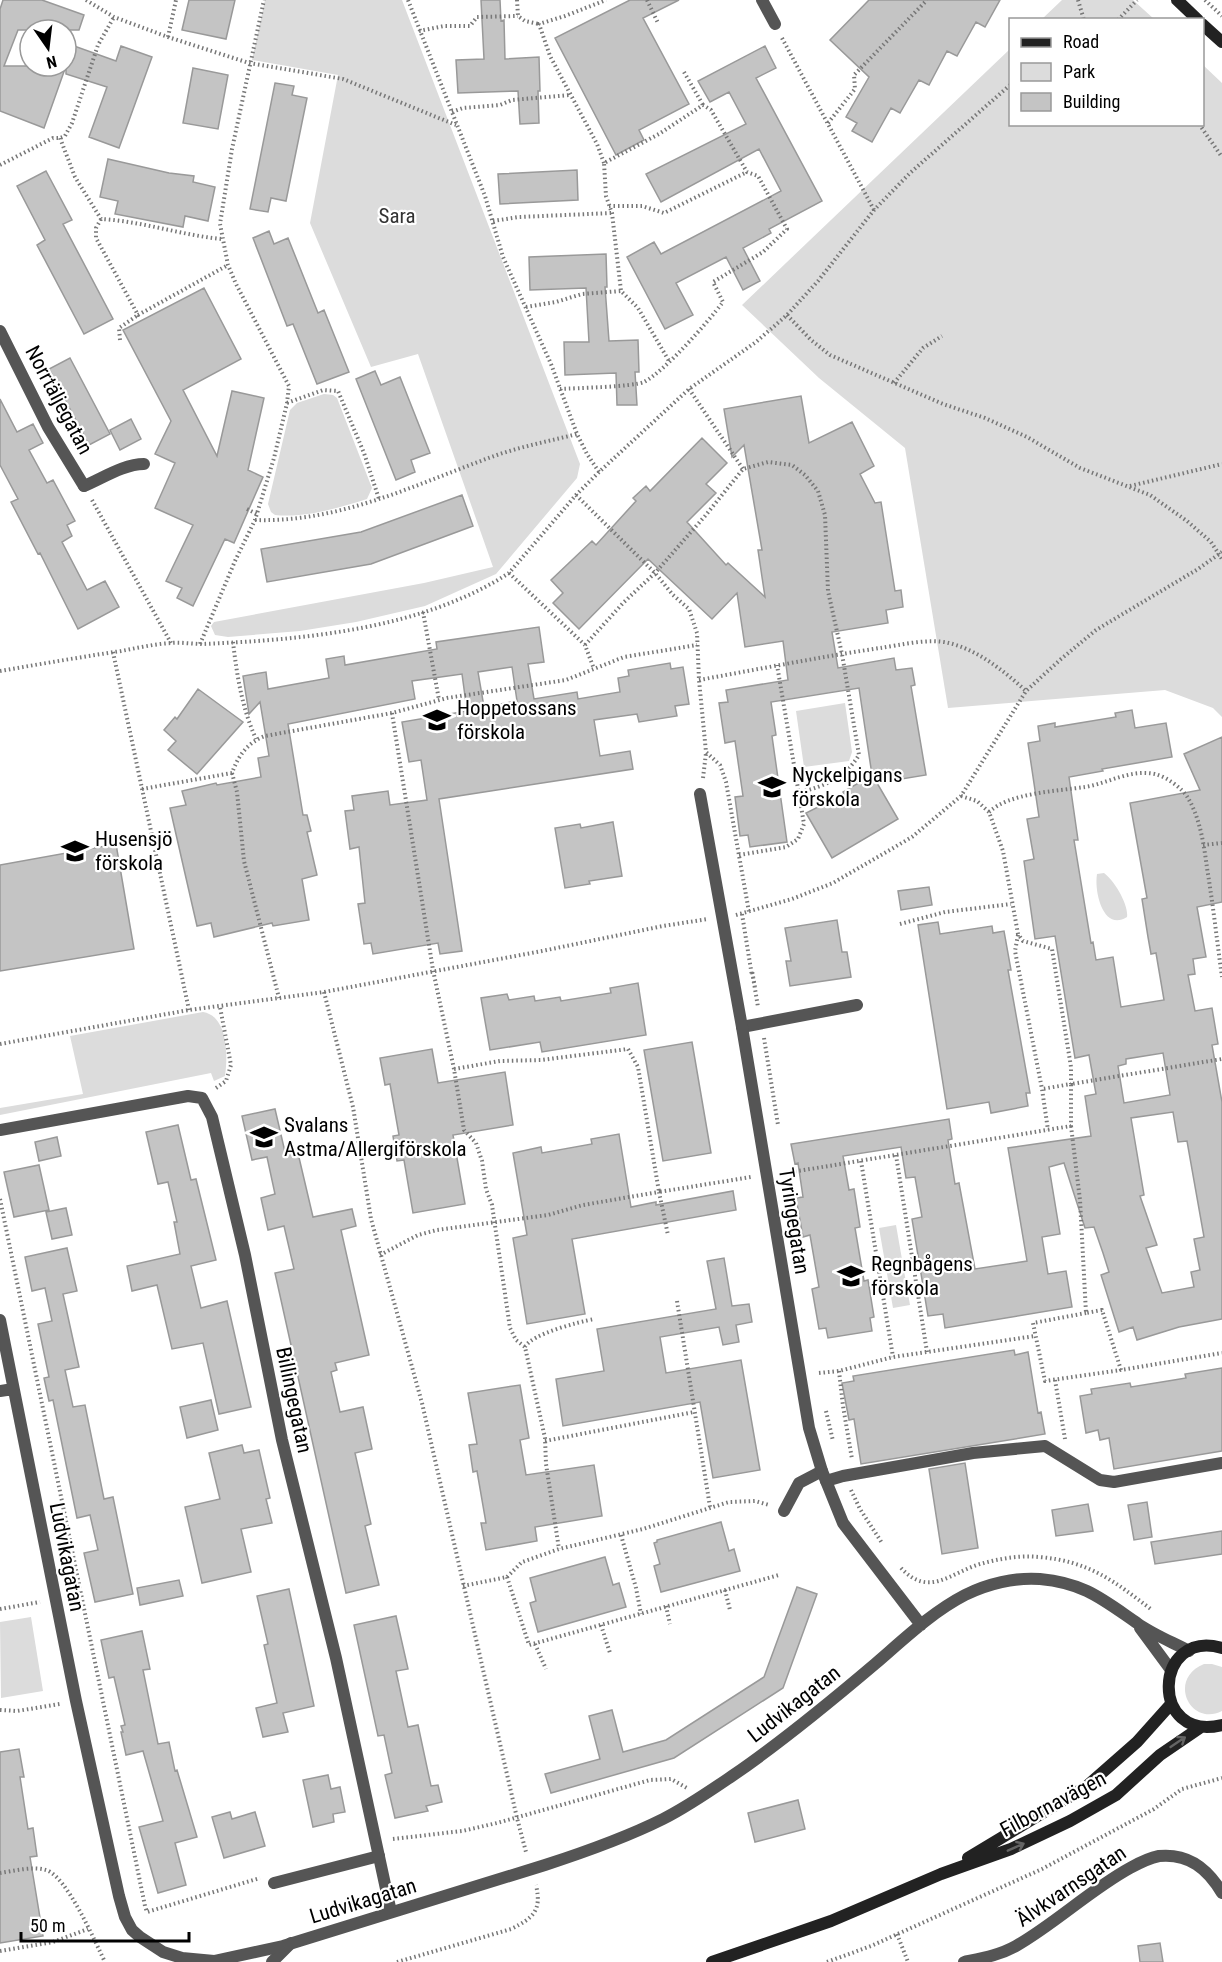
<svg xmlns="http://www.w3.org/2000/svg" width="1222" height="1962" viewBox="0 0 1222 1962" font-family="'Roboto Condensed',sans-serif">
  <rect width="100%" height="100%" fill="#fff"/>
  <!-- green -->
  <path fill="#dcdcdc" d="M265,0h137l178,464 -3,14 -81,96 -71,32 -69,16 -56,9 -72,6 -13,-2 -4,-9 3,-4 210,-39 69,-16 -75,-213 -47,13 -61,-144 28,-148 -86,-15z
    M1062,0h71l21,19h-112z
    M1010,49v75h192l1,-59 19,18v634l-9,-9 -48,-18 -217,18 -43,-260 -86,-70 -77,-73z
    M324,394l9,1 4,3 35,90 -5,11c-29,9 -61,19 -92,16l-4,-3 -3,-8 22,-94 7,-7z
    M845,703l7,49 -3,9 -45,6 -8,-56z
    M1104,873c10,7 25,32 23,44 -24,15 -33,-26 -30,-43z
    M203,1012c25,4 25,44 22,64l-11,5 -3,-8 -211,42v-7l83,-14 -13,-58z
    M896,1225l14,80 -17,3 -14,-80z
    M31,1617l12,74 -42,7 -1,-76z
    M1204,1664h8l10,3v44c-32,16 -55,-32 -18,-47z"/>
  <!-- building -->
  <path fill="#c4c4c4" stroke="#999" stroke-width="1.5" fill-rule="evenodd" d="M3,0h39l42,15 -5,15h-61l-14,36h62v-23l50,18 5,-15 31,11 -33,91 -30,-11 18,-50 -41,-13v-8l-22,62 -44,-17v-102z
    M189,0h46l-9,39 -44,-9z
    M481,0h19l1,21 3,-1 1,39 34,-2 1,34h-2l1,32 -19,1 -2,-33 -60,2 -2,-33 28,-1z
    M630,0h49l-36,18 46,86 -50,26 5,10 -28,15 -61,-117z
    M869,0h131l-15,27 -9,-5 -19,34 -10,-5 -18,34 -10,-5 -19,33 -9,-5 -19,34 -20,-11 5,-8 -11,-6 23,-40 -39,-37z
    M765,46l11,22 -20,10 66,123 -53,28 2,4 -28,15 17,33 -17,9 -17,-33 -50,26 17,32 -28,14 -38,-72 27,-15 7,12 120,-63 -22,-42 -98,53 -15,-28 100,-50 -17,-32 -19,10 -12,-21z
    M193,68l35,7 -10,54 -35,-6z
    M275,83l19,3 -2,9 15,3 -21,103 -15,-3 -3,14 -18,-3z
    M108,159l61,14 25,3 -1,6 22,5 -7,34 -23,-5 -2,11 -68,-13 3,-13 -18,-4z
    M577,170l1,30 -78,4 -2,-30z
    M46,171l26,49 -9,4 50,95 -29,15 -47,-89 8,-5 -28,-54z
    M269,231l5,13 14,-6 30,75 6,-3 25,62 -32,12 -24,-60 -6,2 -34,-88z
    M606,254l1,33h-2l4,54 29,-1 1,32h-4l2,33h-20l-1,-32 -51,2 -1,-33h25l-3,-54 -56,2 -1,-33z
    M204,288l37,71 -58,31 34,66 15,-65 32,7 -16,72 15,7 -29,66 -9,-4 -32,67 -16,-8 5,-10 -16,-7 27,-56 -38,-17 20,-45 -20,-9 16,-33 -48,-91z
    M70,358l40,76 -21,11 -40,-76z
    M375,371l6,14 19,-8 30,76 -19,7 4,12 -19,8 -40,-101z
    M801,396l8,47 43,-21 22,44 -14,8 15,29 6,-1 14,89 6,-1 2,17 -17,3 2,13 -56,9 6,36 56,-10 2,12 16,-2 3,17 -4,1 15,89 -49,8 21,36 -66,39 -26,-45 38,-19 -1,-2 29,-17 -13,-87 -88,14 5,33 -4,1 15,106 -37,5 -2,-12 -8,1 -5,-39 8,-1 -8,-55 -10,2 -6,-40 9,-1 -2,-12 62,-10 -5,-39 -38,6 -8,-54 -25,26 -64,-60 -69,70 -26,-26 10,-10 -12,-13 41,-39 4,4 40,-44 -3,-3 13,-12 4,5 52,-53 25,25 -21,21 10,9 -29,29 39,43 2,-2 37,34 -7,-47h4l-18,-105 -12,12 -8,-48z
    M0,399l17,33 16,-8 10,19 -14,7 18,33 6,-3 22,41 -8,4 5,11 -10,6 25,48 18,-9 14,26 -41,22 -38,-76 -2,1 -27,-52 7,-3 -18,-34z
    M131,419l10,20 -21,11 -10,-20z
    M462,495l11,31 -102,38 -104,18 -6,-33 100,-17z
    M539,627l5,35 -16,2 6,35 43,-7 1,7 42,-7 -2,-14 11,-2 -1,-6 42,-7 1,6 12,-2 6,37 -14,2 2,10 -38,6 -2,-8 -43,6 6,36 30,-5 3,18 -194,30 23,152 -22,3 -2,-11 -65,11 -2,-11 -7,1 -6,-40 7,-1 -6,-56 -9,2 -5,-38 9,-1 -2,-14 36,-5 2,14 37,-5 -6,-40 -12,2 -7,-40 65,-11 -5,-37 -50,7 3,18 -127,25 15,91h4l4,16 -4,1 10,43 -15,4 7,41 -36,6 -1,-3 -58,14 -3,-14 -14,3 -27,-118 16,-3 -4,-14 34,-8 1,2 44,-8 -3,-19 11,-2 -9,-54 -11,12 -6,-38 23,-4 2,17 61,-11 -3,-19 18,-3 1,9 92,-16 -1,-7zM512,667l5,34 -33,6 -6,-35z
    M198,689l45,33 -46,52 -29,-24 8,-9 -12,-11 11,-13 2,2z
    M1132,710l3,18 31,-5 6,34 -70,12 1,2 -34,6 9,63h-4l17,103 2,-1 3,18 17,-3 8,50 43,-7 -8,-47 -5,1 -3,-17 -6,-38 5,-1 -17,-95 70,-13 -16,-36 38,-17v165l-25,5 9,50 -13,2 2,15 -7,1 7,36 17,-3 6,36 -6,1 10,57v217l-43,8 -42,13 -4,-13 -14,5 -18,-57 8,-3 -6,-19 -9,-26 -9,1 -21,-65 -15,4 11,67 -18,3 6,37 18,-3 6,36 -127,21 -2,-14 -15,2 -16,-97 10,-2 -7,-40 -9,1 -5,-31 -58,9 6,34 5,-1 6,38 -5,1 9,53 4,-1 6,37 -4,1 2,13 -44,7 -2,-10 -7,1 -7,-40 7,-2 -9,-52 -7,2 -7,-39 7,-1 -5,-34 -3,1 -4,-20 158,-25 3,20 -4,1 7,44 4,-1 16,86 52,-8 -19,-113 83,-12 -6,-40 11,-2 -7,-39 -14,3 -20,-122 -20,3 -11,-78 10,-2 -7,-40 12,-2 -11,-74 12,-2 -2,-15 17,-3v4l61,-10 -1,-4zM1163,1053l7,42 -46,8 -6,-37 8,-2v-5zM1173,1112l5,30 9,-1 17,96 -10,2 6,31 -9,2 3,15 -32,6 -16,-45 11,-3 -17,-49 4,-1 -13,-77z
    M613,822l9,54 -33,5 1,3 -25,4 -10,-60 25,-4 1,4z
    M116,844l18,105 -134,22v-106z
    M929,887l3,18 -31,5 -3,-19z
    M837,920l5,32h5l4,25 -61,9 -4,-25h5l-6,-33z
    M938,922l2,12 52,-8 1,7 11,-2 7,39h-3l22,123h-4l2,13 -37,7 -2,-11 -42,7 -29,-184z
    M638,983l8,52 -104,17 -2,-10 -50,8 -9,-52 26,-4 2,6 25,-4 1,5 25,-4 1,4 50,-8 -1,-5z
    M692,1042l19,111 -48,8 -19,-111z
    M432,1049l6,34 67,-11 8,53 -60,10 12,69 -52,9 -9,-53 -7,1 -4,-25 6,-1 -9,-51 -5,1 -5,-27z
    M275,1109l10,43 12,-3 16,68 39,-8 4,17 -15,4 28,125 -34,8 2,7 -6,2 9,40 23,-5 9,42 -17,4 16,71 -6,2 14,59 -33,8 -71,-320 19,-4 -10,-43 -16,4 -7,-32 14,-4 -8,-37 -15,3 -10,-44z
    M178,1125l13,55 5,-1 20,81 -25,6 10,42 26,-7 24,106 -32,7 -16,-71 -31,6 -15,-64 -25,6 -5,-25 53,-12 -6,-32h3l-9,-40 -10,2 -12,-52z
    M619,1134l12,73 25,-5v3l77,-14 3,19 -164,29 13,75 -58,10 -14,-86 14,-3 -14,-82 28,-6 1,6 50,-9 -1,-5z
    M57,1137l4,19 -22,5 -4,-19z
    M39,1165l10,45 -35,7 -10,-45z
    M66,1208l6,27 -20,4 -6,-27z
    M67,1248l10,43 -14,3 16,73 -14,3 8,37 12,-2 19,94 9,-2 20,97 -38,8 -11,-49 14,-3 -8,-35 -13,3 -24,-118 -4,1 -5,-23 5,-1 -11,-53 14,-3 -7,-33 -13,3 -7,-34z
    M724,1258l8,48 17,-2 3,18 -16,3 3,17 -16,3 -4,-18 -59,10 6,36 75,-13 19,110 -47,8 -13,-76 -137,24 -7,-47 48,-8 -7,-42 119,-20 -9,-48z
    M1014,1350l1,5 13,-3 10,61 3,-1 4,22 -184,30 -7,-45 -5,1 -7,-37 12,-2 -1,-5z
    M1222,1368v83l-108,18 -5,-31 -9,2 -2,-10 -12,3 -6,-37 12,-2 -1,-5 39,-6 1,4 43,-7 12,-2 -1,-4z
    M520,1385l9,53 -9,2 6,35 68,-10 8,51 -67,11 2,14 -51,9 -5,-27h5l-9,-52 -4,1 -4,-27 8,-1 -9,-51z
    M211,1400l7,30 -31,8 -7,-31z
    M242,1445l2,8 15,-3 11,48 -4,1 6,24 -31,6 10,43 -49,11 -17,-76 35,-8 -11,-46z
    M965,1463l13,85 -36,6 -13,-85z
    M1147,1502l5,35 -18,3 -6,-35z
    M1088,1504l5,27 -37,5 -4,-26z
    M721,1522l8,29 5,-2 6,22 -79,21 -7,-26 6,-2 -6,-21 3,-1v-2z
    M1222,1531v23l-67,10 -4,-22z
    M605,1557l8,28 6,-2 7,24 -88,25 -8,-29 6,-2 -6,-23z
    M179,1580l4,16 -43,9 -3,-17z
    M797,1587l20,7 -34,94 -109,70 -123,35 -6,-19 55,-15 -11,-43 23,-6 11,42 43,-12 98,-63z
    M289,1589l25,117 -31,7 5,19 -25,5 -7,-29 21,-5 -13,-58 4,-1 -11,-48z
    M396,1616l12,53 -12,2 12,56 10,-2 13,61 7,-1 4,17 -16,4 2,5 -33,7 -10,-43 7,-2 -8,-38 -6,1 -24,-111z
    M142,1631l8,38 -7,1 15,74 11,-2 6,29 2,-1 20,67 -22,6 11,42 -28,8 -19,-66 24,-6 -20,-70 -17,4 -5,-23h2l-2,-6 4,-1 -11,-48 -5,1 -8,-38z
    M19,1749l5,28h-4l8,52 5,-1 4,28 -7,1 13,79 -43,7v-191z
    M328,1775l3,14 9,-2 5,25 -12,2 1,8 -21,5 -10,-47z
    M798,1800l7,29 -50,13 -7,-29z
    M230,1812l2,7 23,-7 10,34 -41,12 -12,-41z
    M1160,1943l3,19h-23l-2,-16z"/>
  <g fill="none" stroke-linecap="round" stroke-linejoin="round">
    <!-- path -->
    <path stroke="#777" stroke-width="4" stroke-dasharray="1.5 3" stroke-linecap="butt" d="M86,0l28,17 54,20 81,26 94,16 113,46
      M408,0l77,196 18,61 48,107 26,70 10,20 12,18
      M517,0l1,16 7,5 14,3
      M647,0l11,23
      M1078,0l6,20
      M1205,0l17,16
      M1118,20l19,-20
      M419,31l25,-5h26l7,-9 41,-1
      M168,37l8,-37
      M782,38l92,172
      M684,72l19,33
      M452,112l11,-4 37,-3 12,-5 58,-5
      M828,123l27,-34 -1,-14 73,-75
      M1199,124l23,33
      M60,138l15,39 26,42c40,2 80,16 120,20
      M604,163l-7,-19 -47,-88 -11,-32 26,-8 41,-16
      M0,165l53,-27h7l5,-2 7,-13 26,-78 16,-28
      M609,206h33l22,7 83,-41
      M101,219l-5,9v10l42,77 90,-50
      M493,221l26,-4 93,-4
      M526,307l30,-5 26,-8 39,-3
      M787,315l24,25 19,15 113,49 42,14 42,19 53,31 70,27 37,26 24,21 11,17
      M120,340l-1,-12 19,-13
      M894,383l29,-35 19,-12
      M560,389c16,-1 72,-2 84,-7 22,-12 63,-59 79,-80l-10,-20 50,-30 24,-23 -29,-53 -11,-4 -36,-62 -8,-5 -44,29 -55,29 2,33 6,17 9,78 17,17 31,53
      M689,389l54,80
      M287,403l36,-13 15,1 26,62 15,46
      M1130,486l92,-22
      M576,495l79,78 18,22 16,14 8,24 2,47 7,72 14,13 6,17 23,130
      M92,500l79,143
      M247,509l10,5
      M255,520c86,3 163,-37 242,-65 26,-9 53,-14 80,-21
      M509,573l76,72 9,24
      M423,612l16,88
      M233,642c4,34 9,66 23,97
      M200,644l35,-83 20,-41 19,-62 13,-55 2,-17 -53,-102 -8,-19 -8,-41 12,-75 32,-149
      M585,645l39,-43 31,-29 50,-57 38,-47 25,-7 24,3 13,10 13,16 7,24 3,76 14,63 17,101c-14,23 -34,31 -59,37
      M113,652l76,358
      M0,671c40,-7 81,-14 121,-20 16,-3 33,-7 50,-8 10,-1 21,1 31,1 101,-4 221,-15 307,-71l67,-78 23,-23 90,-83 67,-47 31,-27 31,-34 56,-71 36,-37 100,-88
      M699,680c60,-11 121,-23 181,-32 20,-3 49,-10 69,-5 29,7 55,28 77,48
      M392,713l41,257 21,99 10,61 12,13 6,18 4,28 6,16 18,123 6,12 9,7 20,91 1,26 13,85
      M232,773l5,19 7,69 35,137
      M703,778l3,-25
      M142,789l90,-16c6,-17 16,-31 33,-37l127,-23 55,-15 119,-18 58,-23 73,-12
      M961,796l16,5 12,11 14,39 15,83 5,7 29,8 19,118v17l-29,5
      M989,812c20,-19 68,-21 96,-25 24,-4 45,-18 70,-13 12,3 27,14 33,24 12,20 16,47 19,70 6,36 10,73 15,109
      M1203,845l19,-2
      M739,855l47,-8 12,-8 6,-15 -27,-159
      M742,914l10,62
      M736,915l56,-16 41,-16 79,-46 49,-41 65,-105 35,-32 35,-29 102,-61 24,-17
      M900,924l45,-12 66,-8
      M1018,935l-3,16 27,138 6,41
      M755,987l-3,-16 6,36
      M324,992l29,115 18,112 51,184 95,415 9,34
      M764,1038l14,87
      M0,1044l189,-34 135,-18 218,-41 121,-25 45,-7
      M454,1069l46,-8 41,-1 87,-11 10,18 21,125 92,-15
      M216,1088l10,-7 5,-16 -11,-58
      M1071,1126l9,74 6,113 16,-3 19,60 101,-17
      M896,1155l31,197
      M861,1161l32,196
      M786,1173l285,-47v-42l151,-25
      M0,1199l145,707 2,6 113,-34
      M380,1255l38,-20 19,-5 111,-15 35,-10 76,-13 9,43
      M677,1301l33,206
      M1086,1313l-53,10 12,58 76,-11
      M525,1347c6,-13 54,-25 69,-28
      M839,1371l4,35 9,53
      M819,1373l20,-2 54,-14 142,-21
      M1055,1380l10,59
      M826,1411l7,30
      M545,1441l149,-29
      M851,1490l9,19 22,34
      M621,1535l15,53 5,26
      M901,1568c28,30 49,5 79,-4 18,-5 39,-9 59,-7 50,4 75,24 113,53
      M507,1577l22,68 250,-70
      M463,1586l44,-9 15,-15 37,-13 84,-20 86,-27 26,-1 14,4
      M725,1590l5,20
      M666,1606l4,18
      M0,1609l40,-7
      M601,1625l9,28
      M535,1644l11,25
      M0,1710l17,1 43,-7
      M393,1839l69,-8 35,-8 153,-43 21,-1 16,9
      M0,1873c14,-2 32,-7 46,-3 21,6 49,72 59,92
      M897,1934l11,28
      M0,1951l53,-9 35,-13
      M397,1962l114,-33c22,-11 31,-18 25,-44
      M827,1962l44,-16 171,-77 112,-60 28,-20 40,-11"/>
    <!-- lane -->
    <path stroke="#555" stroke-width="12" d="M84,486c19,-8 40,-22 60,-22
      M742,1027l115,-22
      M826,1481l17,-5 130,-23 72,-7 55,34 14,2 108,-19
      M784,1511l15,-28 23,-12
      M274,1883l105,-27
      M272,1962l19,-19"/>
    <!-- street -->
    <path stroke="#555" stroke-width="12" d="M762,0l13,24
      M0,331l48,96 36,59
      M700,794l42,233 67,401 13,43 21,52 78,102
      M0,1130l188,-34 14,2 10,19 33,138 37,185 54,218 55,254
      M0,1320l76,381 43,195 6,21 7,13 8,7 23,15 19,6 32,3 69,-15 262,-81c40,-13 80,-27 118,-46 24,-12 47,-28 69,-43 50,-34 97,-73 143,-112 28,-24 57,-52 90,-69 22,-11 50,-18 75,-16 44,4 62,20 97,44 15,11 35,19 52,28
      M0,1391l13,-2
      M1140,1628l31,42
      M964,1962c19,-4 36,-7 52,-16 40,-23 74,-56 114,-78 9,-5 19,-10 29,-12 30,-3 49,13 63,37"/>
    <!-- secondary -->
    <path stroke="#222" stroke-width="12" d="M1177,0l21,20
      M1202,24l20,18
      M1222,1648c-69,-20 -73,95 0,77
      M968,1858l119,-72 50,-44 34,-38
      M712,1962l119,-41 110,-47 70,-25 59,-28 46,-26 44,-40 41,-28"/>
  </g>
  <!-- one-way arrows -->
  <defs><path id="oneway-shaft" d="M-6 0H5M1.5-3L5.5 0L1.5 3" fill="none" stroke-width="1.6" stroke-linecap="round" stroke-linejoin="round" transform="scale(1.5)"/></defs>
  <g stroke="#646464">
    <use href="#oneway-shaft" transform="translate(1178 1742) rotate(-34)"/>
    <use href="#oneway-shaft" transform="translate(1016 1847) rotate(-24)"/>
  </g>
  <!-- icons -->
  <defs>
    <symbol id="school-bare" viewBox="-9 -9 18 18"><path d="M0-5L7-2L0 1L-7-2ZM-4 1L0 2.5L4 1V4Q0 6-4 4Z" fill="#000" stroke="#fff" stroke-width="2.5" paint-order="stroke"/></symbol>
  </defs>
  <g fill-rule="evenodd">
    <use href="#school-bare" x="418" y="701" width="38" height="38"/>
    <use href="#school-bare" x="753" y="768" width="38" height="38"/>
    <use href="#school-bare" x="56" y="832" width="38" height="38"/>
    <use href="#school-bare" x="245" y="1118" width="38" height="38"/>
    <use href="#school-bare" x="832" y="1257" width="38" height="38"/>
  </g>
  <g text-anchor="middle" stroke-width="4.5" stroke-linejoin="round" paint-order="stroke">
    <!-- park labels -->
    <g font-size="21" fill="#333" stroke="#fff">
      <text x="397" y="223">Sara</text>
    </g>
    <!-- street labels -->
    <g font-size="21" fill="#000" stroke="#fff">
      <text transform="translate(59 400) rotate(62)" y="7">Norrtäljegatan</text>
      <text transform="translate(794 1221) rotate(81)" y="7">Tyringegatan</text>
      <text transform="translate(294 1400) rotate(78)" y="7">Billingegatan</text>
      <text transform="translate(67 1557) rotate(79)" y="7">Ludvikagatan</text>
      <text transform="translate(794 1704) rotate(-38)" y="7">Ludvikagatan</text>
      <text transform="translate(1053 1804) rotate(-28)" y="7">Filbornavägen</text>
      <text transform="translate(1071 1886) rotate(-34)" y="7">Älvkvarnsgatan</text>
      <text transform="translate(363 1901) rotate(-17)" y="7">Ludvikagatan</text>
    </g>
    <!-- poi labels -->
    <g font-size="21" fill="#000" stroke="#fff" text-anchor="start">
      <text x="457" y="715">Hoppetossans<tspan x="457" dy="24">förskola</tspan></text>
      <text x="792" y="782">Nyckelpigans<tspan x="792" dy="24">förskola</tspan></text>
      <text x="95" y="846">Husensjö<tspan x="95" dy="24">förskola</tspan></text>
      <text x="284" y="1132">Svalans<tspan x="284" dy="24">Astma/Allergiförskola</tspan></text>
      <text x="871" y="1271">Regnbågens<tspan x="871" dy="24">förskola</tspan></text>
    </g>
  </g>
  <!-- legend -->
  <rect x="1009" y="18" width="195" height="108" fill="#ffffff" stroke="#999999" stroke-width="1.5"/>
  <rect x="1021" y="38" width="30" height="9" fill="#222222" stroke="#999999" stroke-width="1.5"/>
  <text x="1063" y="48" font-size="18" fill="#000000">Road</text>
  <rect x="1021" y="63" width="30" height="18" fill="#dcdcdc" stroke="#999999" stroke-width="1.5"/>
  <text x="1063" y="78" font-size="18" fill="#000000">Park</text>
  <rect x="1021" y="93" width="30" height="18" fill="#c4c4c4" stroke="#999999" stroke-width="1.5"/>
  <text x="1063" y="108" font-size="18" fill="#000000">Building</text>
  <!-- north arrow -->
  <g transform="translate(48 48) rotate(166)"><circle r="28" fill="#ffffff" stroke="#999999" stroke-width="1.5"/>
  <path d="M0-4.5L10 22L0 15L-10 22Z" fill="#000000"/>
  <text y="-9" font-size="16" font-weight="bold" text-anchor="middle" fill="#000000">N</text>
  </g>
  <!-- scale -->
  <path d="M21 1932v9h168v-9" fill="none" stroke="#000000" stroke-width="3"/>
  <text x="30" y="1932" font-size="18" fill="#000000" stroke="#ffffff" stroke-width="4.5" paint-order="stroke">50 m</text>
</svg>
